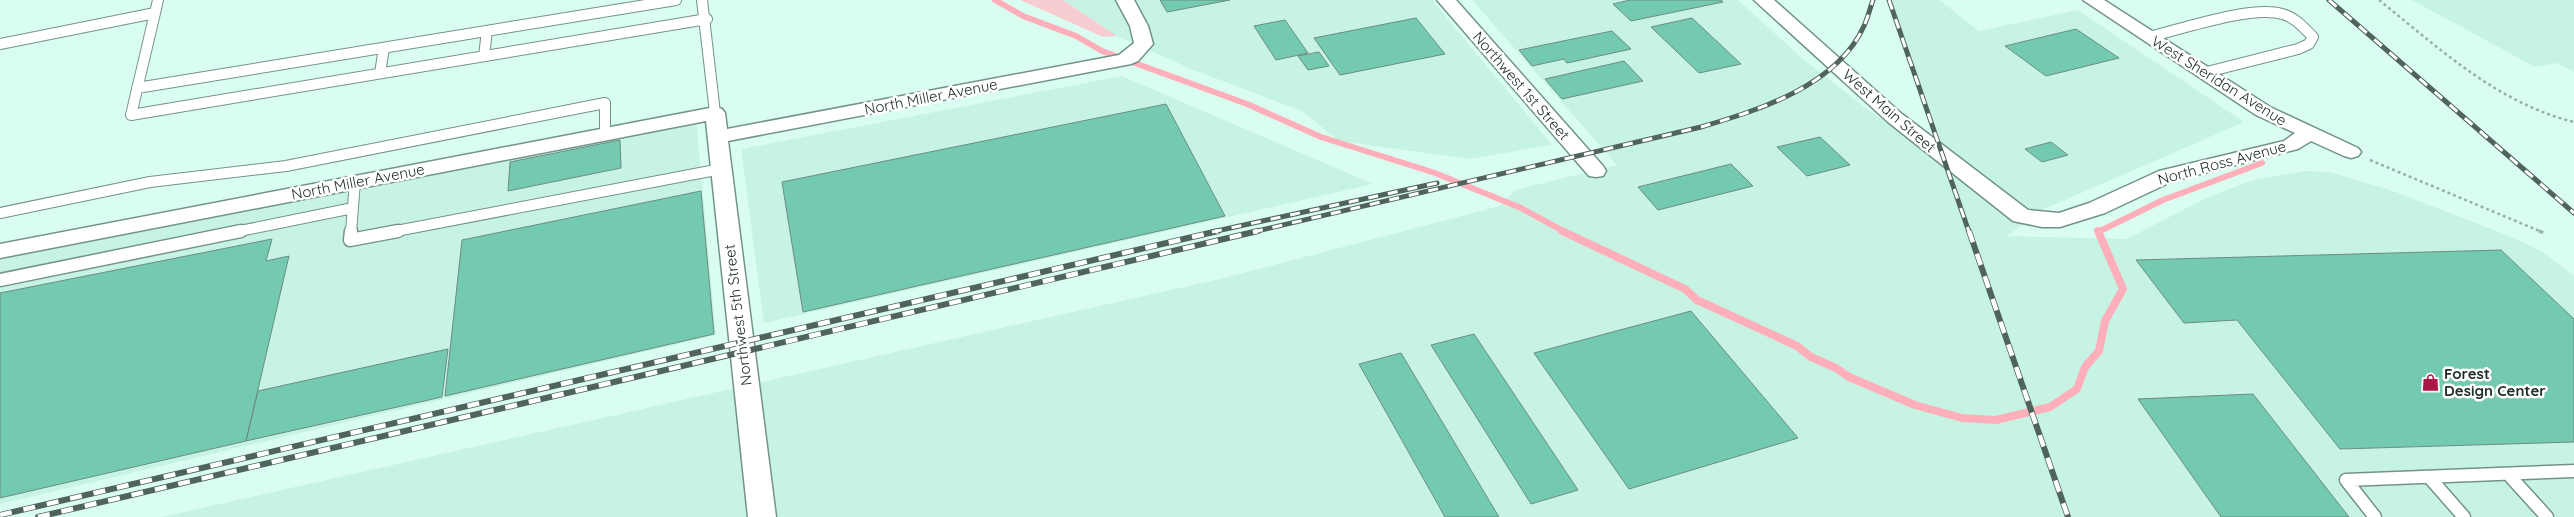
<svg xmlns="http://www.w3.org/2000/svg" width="2574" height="517" viewBox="0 0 2574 517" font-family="Quicksand,sans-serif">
  <rect width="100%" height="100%" fill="#dafdf1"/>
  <!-- built -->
  <path fill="#c7f3e4" d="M1063,0h369l120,145 -82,14 -131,-18 -37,-30 -111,-42 -74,-33z
    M1472,0h266l64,58 75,59 65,28 -51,-145h48l40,31 99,-21 166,112 -202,88 -35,26 120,3 81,-42 42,-16 55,-10 25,1 63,19 119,46 31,15 31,24v241h-2412l1062,-239 276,-72 15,-16 102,-25z
    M2412,0h162v72l-17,-9 -22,4z
    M1122,76l251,108 -609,139 -23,-174z
    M695,109l21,226 -716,169v-261z"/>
  <!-- green -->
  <path fill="#f8cdd1" d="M1020,0h43l54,36 -14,1z"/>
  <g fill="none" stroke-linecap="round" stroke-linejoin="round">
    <!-- stream-far1 -->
    <path stroke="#feafb9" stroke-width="6" d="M995,0l28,16 53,20 26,15 145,53 74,33 114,36 86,35 44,24
      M2098,232l65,-32 99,-37"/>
    <!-- stream -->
    <path stroke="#feafb9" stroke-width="8" d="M1562,231l123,58 12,11 100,46 14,11 25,11 13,9 66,28 47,13 34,2 54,-13 27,-18 8,-22 14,-16 6,-30 18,-32 -25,-58"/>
  </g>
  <!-- building -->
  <path fill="#73cab1" stroke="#6c8c82" d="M1160,0h70l-63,12z
    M1630,0h91l2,2 -92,19 -18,-17z
    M1416,18l29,36 -105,21 -26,-37z
    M1692,18l49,46 -42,9 -48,-46z
    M1285,20l23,33 -32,7 -22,-34z
    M2076,29l43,29 -73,18 -41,-30z
    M1612,31l19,18 -64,14 -3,-4 -32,7 -13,-16z
    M1319,52l10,14 -21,4 -10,-14z
    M1624,61l19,20 -81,18 -17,-20z
    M1166,104l59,112 -422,96 -21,-130z
    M1820,137l30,28 -43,11 -30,-29z
    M620,140l1,28 -113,23 2,-29z
    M2051,142l17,13 -26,7 -17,-13z
    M1731,164l22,22 -95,24 -20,-23z
    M701,191l13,143 -269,62 17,-156z
    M272,239l-6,22 23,-5 -43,185 -246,57v-205z
    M2501,250l73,69v123l-234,7 -103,-129 -53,3 -48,-63z
    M1691,311l107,127 -169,51 -95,-136z
    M1474,334l104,156 -47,14 -100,-159z
    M448,349l-6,48 -196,44 12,-50z
    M1401,353l98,164h-54l-86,-153z
    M2253,394l96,123h-128l-83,-118z"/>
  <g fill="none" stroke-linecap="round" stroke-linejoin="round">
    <defs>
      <path id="lane-far1" d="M702,0l13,113
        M155,13l3,-13
        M2149,37c32,-8 103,-32 133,-23 13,3 22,14 31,23l-4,7 -11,5 -95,24
        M0,44l155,-31 -24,102 576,-96
        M484,56l3,-25
        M380,73l4,-25
        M137,88l539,-88
        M0,213l150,-31 136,-16 319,-63v31
        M235,232l118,-24
        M351,232l4,-50
        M391,232l330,-63"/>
      <path id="lane" d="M351,231l-1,9 48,-9
        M0,280l241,-49
        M2508,474l39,43
        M2429,477l35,40
        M2375,517l-29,-37 228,-9"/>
      <path id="street" d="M1116,0h18l14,26 5,18 -15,17 -7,3 -403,77 48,376h-28l-42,-396 -706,137v-14l715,-137 7,2 3,4 2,16 392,-74 15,-12 -4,-17z
        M1437,0h19l147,166 3,5 -3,5 -7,1 -7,-1z
        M1754,0h20l128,114 126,96 31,3 30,-10 70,-32 125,-30 11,-8 -39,-18 -173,-115h21l166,107 88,41 3,4 -3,4 -7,2 -7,-2 -33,-15 -13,8 -125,32 -68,32 -45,14h-18l-29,-6 -125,-99z"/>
    </defs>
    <!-- lane-far1 casing -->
    <use href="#lane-far1" stroke="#739389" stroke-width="12"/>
    <!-- lane casing -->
    <use href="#lane" stroke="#739389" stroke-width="15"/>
    <!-- street casing -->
    <use href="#street" stroke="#739389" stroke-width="3"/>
    <!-- path-far1 -->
    <path stroke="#96b1a8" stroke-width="2.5" stroke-dasharray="3 3" stroke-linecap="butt" d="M2379,0c60,48 118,103 195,122
      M2370,160l172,72"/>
    <!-- path -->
    <path stroke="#96b1a8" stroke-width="3" stroke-dasharray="4.5 4.5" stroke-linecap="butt" d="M2539,231l5,2"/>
    <!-- lane-far1 -->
    <use href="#lane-far1" stroke="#fff" stroke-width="10"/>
    <!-- lane -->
    <use href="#lane" stroke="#fff" stroke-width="12"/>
    <!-- street -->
    <use href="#street" fill="#fff" fill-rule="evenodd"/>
    <defs>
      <path id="rail-far1" d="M1889,0l80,232
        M2329,0l245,213
        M1212,232l225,-49
        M1253,232l448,-105c58,-17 136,-41 163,-101 4,-9 6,-18 9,-26"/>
      <path id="rail" d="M1969,231l99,286
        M0,515l1218,-284
        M38,517l1220,-286"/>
    </defs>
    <!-- rail-far1 casing -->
    <use href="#rail-far1" stroke="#50635d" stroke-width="5"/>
    <!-- rail casing -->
    <use href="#rail" stroke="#50635d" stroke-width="6"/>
    <!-- rail-far1 -->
    <use href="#rail-far1" stroke="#fff" stroke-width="3" stroke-dasharray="10" stroke-linecap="butt"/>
    <!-- rail -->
    <use href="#rail" stroke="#fff" stroke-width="4.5" stroke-dasharray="12" stroke-linecap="butt"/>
  </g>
  <!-- icons -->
  <defs>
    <symbol id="shop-bare" viewBox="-9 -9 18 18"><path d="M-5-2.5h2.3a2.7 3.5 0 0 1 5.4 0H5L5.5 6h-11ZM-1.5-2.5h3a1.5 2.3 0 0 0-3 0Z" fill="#ac1846" stroke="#fff" stroke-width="2.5" paint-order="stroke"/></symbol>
  </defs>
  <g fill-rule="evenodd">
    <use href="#shop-bare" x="2418" y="370" width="25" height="25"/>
  </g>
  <g text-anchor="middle" stroke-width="5" stroke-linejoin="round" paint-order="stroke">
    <!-- street labels -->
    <g font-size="15" fill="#212e2a" stroke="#fff">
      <text transform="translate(2219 81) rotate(32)" y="5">West Sheridan Avenue</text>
      <text transform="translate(1521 86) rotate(49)" y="5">Northwest 1st Street</text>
      <text transform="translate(931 97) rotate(-11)" y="5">North Miller Avenue</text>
      <text transform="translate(1889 111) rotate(41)" y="5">West Main Street</text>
      <text transform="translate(2222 163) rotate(-15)" y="5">North Ross Avenue</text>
      <text transform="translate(358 182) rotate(-11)" y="5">North Miller Avenue</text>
      <text transform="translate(738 315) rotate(-97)" y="5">Northwest 5th Street</text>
    </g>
    <!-- poi labels -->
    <g font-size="15" font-weight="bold" fill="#212e2a" stroke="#fff" text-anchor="start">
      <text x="2444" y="379">Forest<tspan x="2444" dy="17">Design Center</tspan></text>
    </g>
  </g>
</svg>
